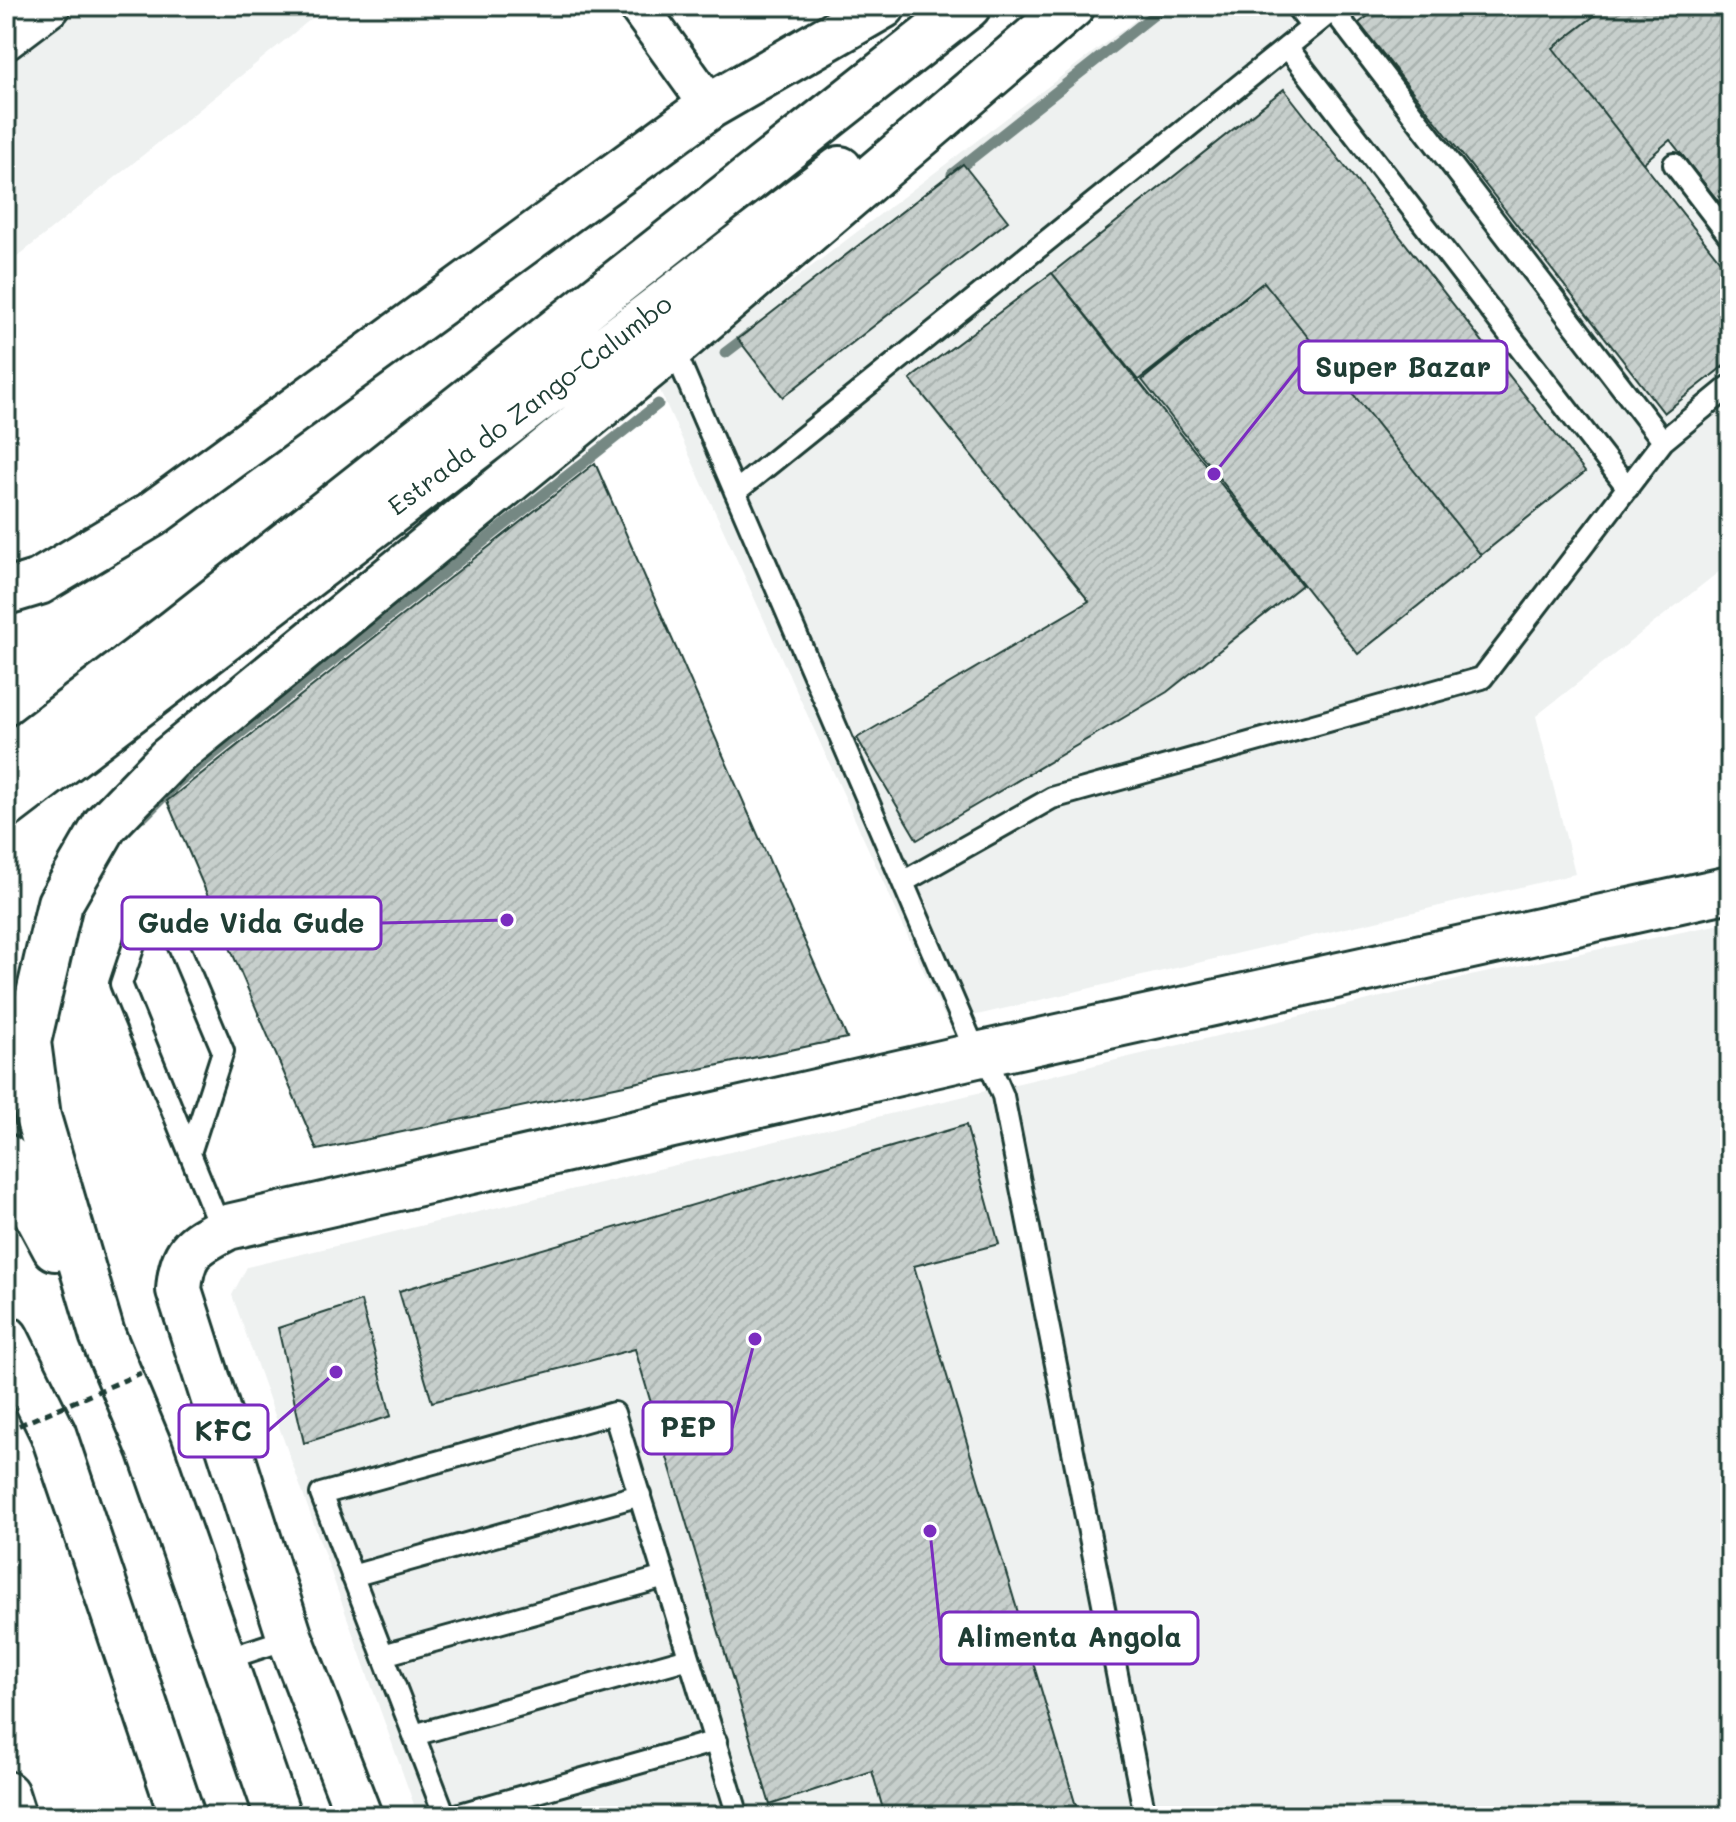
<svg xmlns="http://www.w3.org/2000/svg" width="1736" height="1822" viewBox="0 0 1736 1822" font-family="Mali,sans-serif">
  <defs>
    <pattern id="building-hatch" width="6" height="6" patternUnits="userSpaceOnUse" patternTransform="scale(2)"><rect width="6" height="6" fill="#c7cfcc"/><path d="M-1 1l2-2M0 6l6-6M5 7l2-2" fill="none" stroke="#aab3b0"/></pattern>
  </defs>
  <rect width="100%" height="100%" fill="#fff"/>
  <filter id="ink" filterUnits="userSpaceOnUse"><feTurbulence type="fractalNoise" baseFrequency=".0125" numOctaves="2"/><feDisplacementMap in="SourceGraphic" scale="16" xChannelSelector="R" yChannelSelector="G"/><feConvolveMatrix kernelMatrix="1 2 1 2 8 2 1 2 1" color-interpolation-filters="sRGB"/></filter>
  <g filter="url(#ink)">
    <!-- built -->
    <path fill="#eef1f0" d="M6,6h321l-321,260z
      M1154,6h576v557l-194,153 39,158 -628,148 -290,-638z
      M1730,922v894h-1312l-186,-521 15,-28 1214,-289z"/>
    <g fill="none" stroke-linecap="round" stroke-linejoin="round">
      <!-- stream -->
      <path stroke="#758883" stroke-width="11" d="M952,174l213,-168
        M725,353l25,-19
        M144,816l32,-32 482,-380"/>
    </g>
    <!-- building -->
    <path fill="url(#building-hatch)" stroke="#1f3d34" stroke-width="2" d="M1381,6h226l-54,42 177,226v87l-66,52 -305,-390z
      M1607,6h106l17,20v190l-60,-76 -27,23 -90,-115z
      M1284,89l301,383 -104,83 -217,-273 -127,99 -85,-108z
      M963,164l45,57 -225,176 -45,-58z
      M1052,273l250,312 -135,107 -250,148 -60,-102 232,-137 -179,-222z
      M1264,282l217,273 -123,99 -216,-274z
      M595,463l252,575 -530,112 -150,-349z
      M966,1125l33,119 -85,22 165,550h-194l-13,-45 -102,34 -135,-456 -203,53 -33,-111z
      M361,1301l30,115 -87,27 -26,-115z"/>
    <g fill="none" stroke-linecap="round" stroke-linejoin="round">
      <defs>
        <path id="service" d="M1296,6l16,21
          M1333,10l330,431
          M1287,47l341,441
          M1674,164l56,73
          M673,347l304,708
          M735,492l603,-486
          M903,882l149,-84 430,-120 181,-237 67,-55
          M985,1054l18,42 142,720
          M190,1153l33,-102 -55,-130 -30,12 -17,51 100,246
          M352,1576l288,-81
          M383,1655l282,-78
          M223,1660l67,-22
          M414,1735l275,-77
          M445,1816l-124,-322 293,-81 124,403
          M453,1816l263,-75"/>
        <path id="minor" d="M638,6l72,100
          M6,40l45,-34"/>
        <path id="tertiary" d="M359,1816l-69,-178 -111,-348c3,-41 15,-45 49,-63l749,-172 753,-166"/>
        <path id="primary" d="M6,592l33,-10 112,-67 559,-409 173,-100
          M6,760l170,-129 792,-625
          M6,806l834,-637
          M6,1157l49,91
          M278,1816l-128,-367 -48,-115 -64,-217 -10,-75 32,-139 45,-78 64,-66 504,-412 399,-341"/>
        <path id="motorway" d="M6,1338l47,95 129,383
          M6,1794l7,22"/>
      </defs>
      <!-- service casing -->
      <use href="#service" stroke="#1f3d34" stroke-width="26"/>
      <!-- minor casing -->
      <use href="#minor" stroke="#1f3d34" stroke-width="44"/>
      <!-- tertiary casing -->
      <use href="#tertiary" stroke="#1f3d34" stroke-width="50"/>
      <!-- primary casing -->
      <use href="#primary" stroke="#1f3d34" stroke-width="50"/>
      <!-- motorway casing -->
      <use href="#motorway" stroke="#1f3d34" stroke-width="50"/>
      <!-- service -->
      <use href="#service" stroke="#fff" stroke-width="20"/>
      <!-- minor -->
      <use href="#minor" stroke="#fff" stroke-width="38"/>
      <!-- tertiary -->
      <use href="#tertiary" stroke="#fff" stroke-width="44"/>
      <!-- primary -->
      <use href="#primary" stroke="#fff" stroke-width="44"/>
      <!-- motorway -->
      <use href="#motorway" stroke="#fff" stroke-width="44"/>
      <!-- path-bridge -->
      <path stroke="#1f3d34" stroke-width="5" stroke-dasharray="8 6" stroke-linecap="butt" d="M6,1431l135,-58"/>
    </g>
  </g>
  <g text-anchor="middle" stroke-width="6" stroke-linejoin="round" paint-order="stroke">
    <!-- street labels -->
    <g font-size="26" fill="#1f3d34" stroke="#fff">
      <text transform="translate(530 405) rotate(-37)" y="9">Estrada do Zango-Calumbo</text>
    </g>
  </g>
  <!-- callouts -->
  <path fill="none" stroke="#7b2cbf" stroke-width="3" d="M1214 474L1299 367M507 920L381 923M755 1339L732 1428M336 1372L268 1431M930 1531L941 1638"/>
  <g fill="#7b2cbf" stroke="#fff" stroke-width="3">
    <circle cx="1214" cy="474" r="8"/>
    <circle cx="507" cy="920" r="8"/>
    <circle cx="755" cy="1339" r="8"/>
    <circle cx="336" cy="1372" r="8"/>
    <circle cx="930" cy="1531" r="8"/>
  </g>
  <g fill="#fff" stroke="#7b2cbf" stroke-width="3">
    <rect x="1299" y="341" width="208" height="52" rx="8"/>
    <rect x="122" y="897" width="259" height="52" rx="8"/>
    <rect x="643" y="1402" width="89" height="52" rx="8"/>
    <rect x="179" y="1405" width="89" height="52" rx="8"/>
    <rect x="941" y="1612" width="257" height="52" rx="8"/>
  </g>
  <g font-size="28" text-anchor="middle" font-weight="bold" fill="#1f3d34">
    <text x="1403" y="377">Super Bazar</text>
    <text x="251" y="933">Gude Vida Gude</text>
    <text x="688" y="1437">PEP</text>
    <text x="223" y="1441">KFC</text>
    <text x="1069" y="1647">Alimenta Angola</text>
  </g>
  <!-- margin -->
  <rect width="1736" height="1822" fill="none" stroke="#fff" stroke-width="32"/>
  <rect x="16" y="16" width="1704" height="1790" fill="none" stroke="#1f3d34" stroke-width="3" filter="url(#ink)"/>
</svg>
